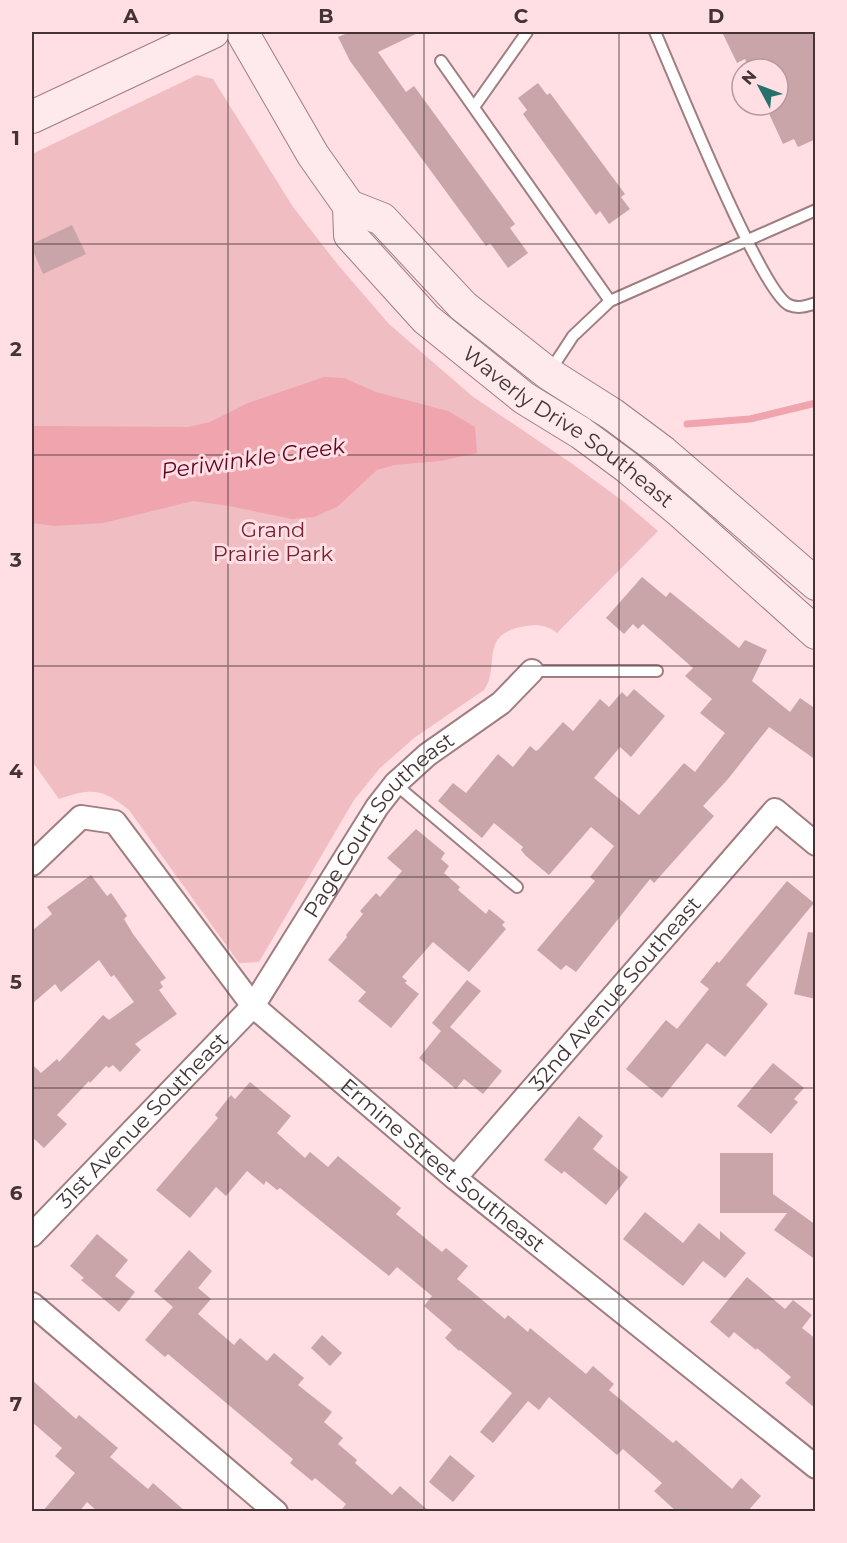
<svg xmlns="http://www.w3.org/2000/svg" width="847" height="1543" viewBox="0 0 847 1543" font-family="Montserrat,sans-serif">
  <rect width="100%" height="100%" fill="#ffdfe3"/>
  <!-- green -->
  <path fill="#efbdc2" d="M197,75l16,4 80,128 45,58 51,59 83,72 99,67 53,39 34,29 -101,102c-8,-7 -19,-9 -31,-7 -49,7 -25,41 -42,64l-70,48 -34,30 -26,32 -95,162 -20,1 -110,-153c-27,-22 -38,-22 -70,-11l-27,-38v-607z"/>
  <!-- water -->
  <path fill="#efa4ae" d="M324,377l20,1 32,14 72,19 27,16 2,26 -37,8 -46,4 -17,5 -40,37 -23,10 -22,2 -63,-13 -36,-5 -90,22 -48,3 -23,-3v-97l156,1 22,-5 38,-19z"/>
  <g fill="none" stroke-linecap="round" stroke-linejoin="round">
    <!-- stream -->
    <path stroke="#efa4ae" stroke-width="7" d="M687,424l63,-5 66,-16"/>
  </g>
  <!-- building -->
  <path fill="#c9a4a8" d="M350,32h70l-42,20 28,40 8,-6 101,138 -5,4 18,25 -20,15 -18,-25 -4,3 -136,-185 -12,-24z
    M722,32h94v107l-18,8 -4,-8 -11,5 -18,-39h13v-36h-29l-4,-10 -8,4z
    M538,83l9,12 3,-2 75,101 -4,3 9,12 -21,15 -9,-13 -4,4 -73,-101 4,-4 -9,-12z
    M72,225l14,29 -43,20 -11,-26v-4z
    M642,577l24,20 4,-5 69,56 6,-8 22,10 -15,31 38,31 10,-14 16,11v51l-47,-33 -41,52 -25,27 11,10 -60,67 -4,-4 -74,93 -10,-7 -5,5 -24,-20 58,-69 -5,-4 24,-31 -23,-19 -42,48 -23,-19 -5,-6 2,-3 -29,-24 -12,15 -44,-37 15,-18 13,10 32,-39 15,13 17,-21 6,5 3,-2 24,-27 10,9 27,-32 9,8 13,-15 5,5 7,-8 31,27 -34,41 -11,-10 -26,31 45,37 45,-52 11,9 30,-39 -25,-20 12,-14 -27,-23 8,-8 -50,-44 -5,5 -5,-5 -9,10 -18,-16z
    M416,829l29,24 -4,6 8,7 -5,7 16,14 -2,3 28,24 3,-5 16,13 -3,3 4,4 -37,43 -36,-30 -31,35 5,4 -2,2 14,11 -28,34 -33,-27 8,-9 -38,-32 19,-23 -1,-2 17,-21 -3,-3 16,-18 4,4 22,-26 -15,-13z
    M91,875l16,21 4,-3 16,23 -3,3 9,15 33,44 -6,4 3,5 -4,3 18,24 -42,30 6,6 -21,22 -7,-7 -4,3 -3,-2 -16,17 -1,-2 -32,34 10,9 -23,24 -12,-11v-73l9,9 16,-14 2,3 44,-47 6,5 25,-18 -20,-27 -3,2 -12,-17 -38,32 -6,-8 -23,20v-73l20,-17 -5,-7z
    M787,881l27,22 -68,82 22,19 -43,53 -18,-14 -45,55 -36,-29 40,-49 11,9 32,-40 -9,-7 17,-21 2,2z
    M808,932l8,1v66l-22,-5z
    M467,980l14,11 -31,36 52,44 -19,23 -19,-15 -8,10 -37,-31 22,-27 -9,-8z
    M773,1063l31,25 -10,11 4,3 -27,32 -34,-28z
    M250,1082l41,34 -14,17 28,25 5,-6 18,15 10,-11 63,52 -5,6 46,38 4,-4 22,18 -11,13 48,40 3,-4 20,17 2,-4 56,46 7,-8 21,18 -5,6 64,53 3,-3 56,49 9,-11 20,18 -14,16h-70l-23,-21 8,-8 -39,-34 -6,6 -68,-58 -10,13 -11,-9 -35,42 -13,-11 32,-39 -52,-43 -1,1 -14,-13 7,-8 -28,-24 8,-10 -35,-29 -8,9 -109,-88 -3,2 -11,-9 -2,4 -17,-14 -21,25 -10,-9 -26,31 -34,-28 62,-72 -3,-3 16,-20 4,4z
    M579,1116l24,20 -10,13 35,28 -22,28 -42,-34 -2,3 -18,-14z
    M720,1153h53v41l43,31v35l-42,-30 13,-17h-67z
    M645,1212l38,31 16,-20 21,17v-9l26,22 -21,25 -22,-17 -20,25 -60,-47z
    M97,1234l31,26 -13,16 20,16 -16,20 -38,-32 3,-2 -14,-12z
    M189,1250l23,21 -14,17 13,11 -13,15 36,31 6,-7 27,23 7,-8 30,25 -6,7 34,27 -8,10 19,16 -5,6 19,16 -2,3 37,32 8,-9 30,26h-90l6,-8 -31,-26 -3,3 -22,-18 3,-4 -125,-105 -3,3 -20,-17 28,-33 -19,-16z
    M747,1277l38,32 8,-9 19,15 -10,13 14,11v70l-31,-26 6,-6 -34,-29 -1,2 -22,-18 -5,6 -19,-16z
    M322,1335l20,18 -12,13 -19,-18z
    M32,1380l44,39 3,-4 39,33 -8,9 38,32 5,-6 33,29h-88l-11,-10 -8,10h-37l33,-39 -20,-17 7,-8 -30,-26z
    M450,1455l25,21 -22,26 -24,-20z"/>
  <g fill="none" stroke-linecap="round" stroke-linejoin="round">
    <defs>
      <path id="lane" d="M655,32c18,40 106,261 134,273 9,4 18,1 27,-2
        M441,61l169,240
        M474,107l53,-75
        M550,371l23,-35 37,-35 206,-91
        M532,671h125
        M395,784l122,103"/>
      <g id="street">
        <path id="s1" d="M32,864l49,-47 34,5 138,184 202,172 361,289"/>
        <path id="s2" d="M455,1178l320,-368 41,34"/>
        <path id="s3" d="M32,1235l221,-229 124,-199 18,-23 32,-29 74,-52 31,-32"/>
        <path d="M32,1304l244,208"/>
      </g>
      <g id="secondary">
        <path d="M242,32l71,123 36,51 33,13 81,87 86,68 63,40 51,38 153,132"/>
        <path d="M32,117l181,-85"/>
        <path id="s4" d="M349,206l1,29 76,84 98,79 57,35 46,34 55,46 134,120"/>
      </g>
    </defs>
    <!-- lane casing -->
    <use href="#lane" stroke="#9f7d81" stroke-width="14"/>
    <!-- street casing -->
    <use href="#street" stroke="#9f7d81" stroke-width="26"/>
    <!-- secondary casing -->
    <use href="#secondary" stroke="#9f7d81" stroke-width="34"/>
    <!-- lane -->
    <use href="#lane" stroke="#fff" stroke-width="10"/>
    <!-- street -->
    <use href="#street" stroke="#fff" stroke-width="22"/>
    <!-- secondary -->
    <use href="#secondary" stroke="#fee9ec" stroke-width="32"/>
  </g>
  <!-- grid -->
  <path fill="none" stroke="#433335" stroke-width="1.5" stroke-opacity="0.55" d="M228,32v1480M424,32v1480M619,32v1480M32,244h784M32,455h784M32,666h784M32,877h784M32,1088h784M32,1299h784"/>
  <g text-anchor="middle" stroke-width="6" stroke-linejoin="round" paint-order="stroke">
    <!-- street labels -->
    <g font-size="21" fill="#433335" stroke="#ffdfe3">
      <text dy="7" stroke="none"><textPath href="#s4" startOffset="321">Waverly Drive Southeast</textPath></text>
      <text dy="7" stroke="none"><textPath href="#s3" startOffset="540">Page Court Southeast</textPath></text>
      <text dy="7" stroke="none"><textPath href="#s2" startOffset="244">32nd Avenue Southeast</textPath></text>
      <text dy="7" stroke="none"><textPath href="#s3" startOffset="159">31st Avenue Southeast</textPath></text>
      <text dy="7" stroke="none"><textPath href="#s1" startOffset="580">Ermine Street Southeast</textPath></text>
    </g>
    <!-- park labels -->
    <g font-size="21" fill="#782136" stroke="#ffdfe3">
      <text x="273" y="537">Grand<tspan x="273" dy="24">Prairie Park</tspan></text>
    </g>
    <!-- water labels -->
    <g font-size="22" font-style="italic" fill="#600623" stroke="#ffdfe3">
      <text transform="translate(253 458) rotate(-8)" y="8">Periwinkle Creek</text>
    </g>
  </g>
  <!-- border -->
  <rect width="847" height="1543" fill="none" stroke="#ffdfe3" stroke-width="66"/>
  <!-- north arrow -->
  <g transform="translate(760 87) rotate(311)"><circle r="28" fill="#ffdfe3" stroke="#b49a9d" stroke-width="1.5"/>
  <path d="M0-4.5L10 22L0 15L-10 22Z" fill="#27716d"/>
  <text y="-9" font-size="16" font-weight="bold" text-anchor="middle" fill="#433335">N</text>
  </g>
  <rect x="33" y="33" width="781" height="1477" fill="none" stroke="#433335" stroke-width="2"/>
  <g font-size="20" text-anchor="middle" font-weight="bold" fill="#433335">
    <text x="131" y="23">A</text>
    <text x="326" y="23">B</text>
    <text x="521" y="23">C</text>
    <text x="716" y="23">D</text>
    <text x="16" y="145">1</text>
    <text x="16" y="356">2</text>
    <text x="16" y="567">3</text>
    <text x="16" y="778">4</text>
    <text x="16" y="989">5</text>
    <text x="16" y="1200">6</text>
    <text x="16" y="1411">7</text>
  </g>
</svg>
